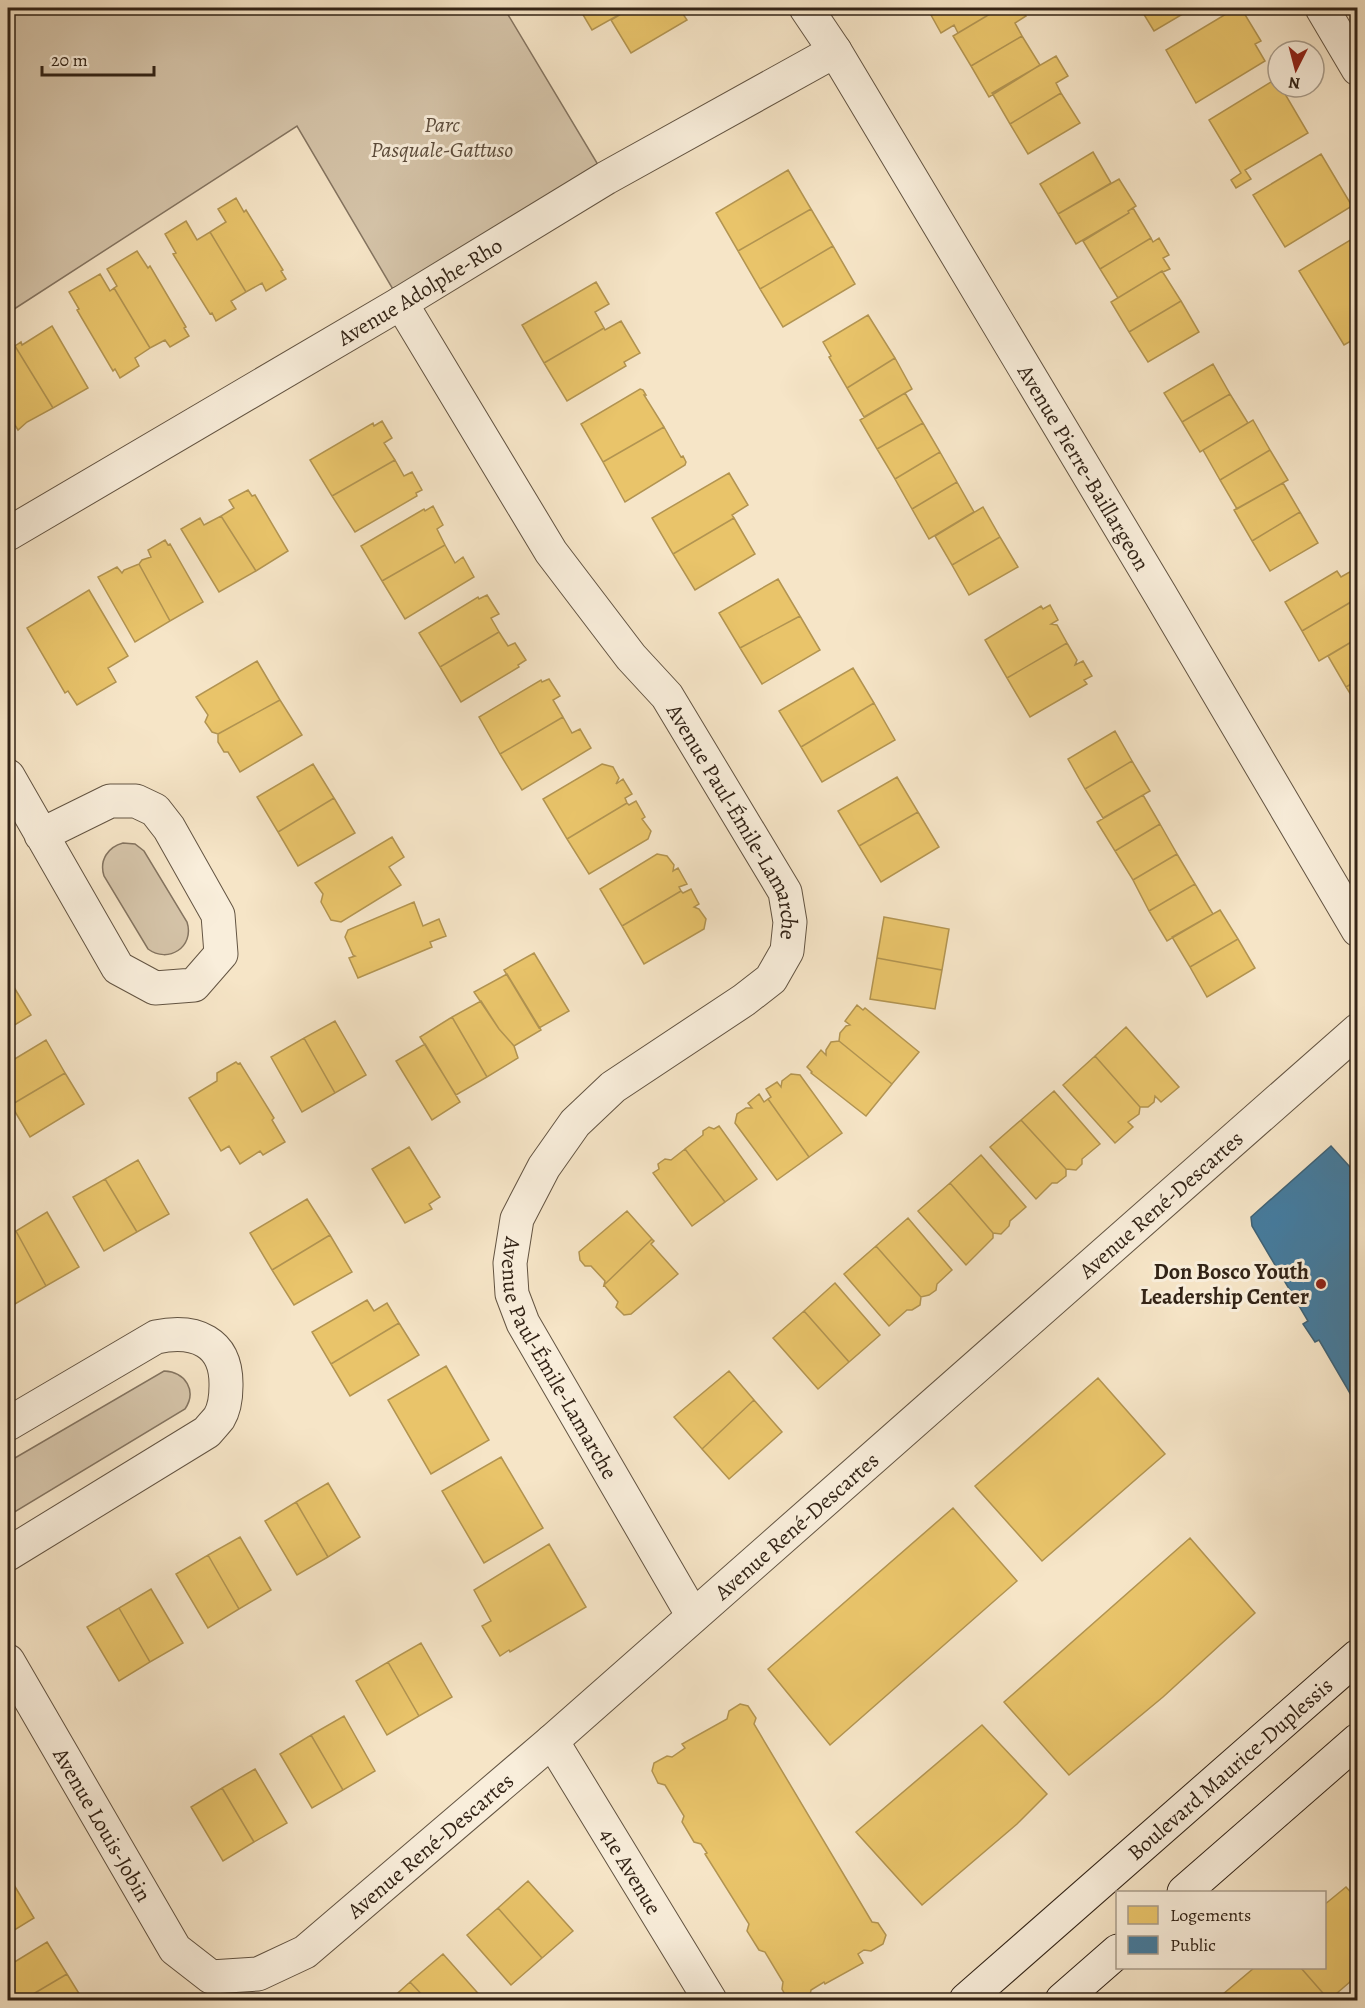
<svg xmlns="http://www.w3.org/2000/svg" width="1365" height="2008" viewBox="0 0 1365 2008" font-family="Alegreya,serif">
  <rect width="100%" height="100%" fill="#f6e5c7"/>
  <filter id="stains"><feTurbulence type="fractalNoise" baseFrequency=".00333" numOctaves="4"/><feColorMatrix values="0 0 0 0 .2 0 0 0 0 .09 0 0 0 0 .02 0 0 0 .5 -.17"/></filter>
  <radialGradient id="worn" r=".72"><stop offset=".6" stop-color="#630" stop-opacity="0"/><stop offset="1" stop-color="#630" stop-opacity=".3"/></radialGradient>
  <!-- green -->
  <path fill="#d5c4a9" stroke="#847460" stroke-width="1.5" d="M8,8h496l102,170 -205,125 -104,-177 -289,187z
    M123,843l12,1 9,7 43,71c8,25 -19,42 -39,27l-44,-73c-5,-16 4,-29 19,-33z
    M164,1371c22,1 33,20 21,38l-177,107v-54z"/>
  <!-- homes -->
  <path fill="#e9c46a" stroke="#b29451" stroke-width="1.5" d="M579,8h52l-39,22z
    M631,8h48l8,12 -56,33 -20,-33z
    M943,8h57l-42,25 -4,-8 -13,8 -10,-18z
    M1000,8h20l6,8 -11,7 7,13 -51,30 -18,-30z
    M1140,8h53l-39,23z
    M1236,8h5l20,33 -6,3 10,17 -69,42 -30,-53z
    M1022,36l18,29 -51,32 -18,-31z
    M1056,56l12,20 -12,7 5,10 -51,31 -18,-31z
    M1276,79l2,8h3l27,46 -63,37 6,9 -15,9 -5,-8 10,-7 -32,-53z
    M1061,93l19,30 -52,31 -18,-30z
    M1093,152l18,31 -53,31 -18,-30z
    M1321,154l31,52 -67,41 -32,-52z
    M788,170l23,39 -73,42 -22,-38z
    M1119,179l17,27 -8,5 1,2 -53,31 -18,-30z
    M236,198l8,14 2,-2 37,60 -2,1 5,8 -20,12 -4,-8 -16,9 -36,-60 16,-10 -8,-13z
    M1133,208l18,30 -51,31 -17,-28 46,-28 -1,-2z
    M811,209l22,37 -73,43 -22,-38z
    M186,221l11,19 13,-8 36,60 -15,9 5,8 -20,12 -4,-8 -2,1 -37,-60 3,-1 -11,-19z
    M1357,236l1,101 -14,8 -45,-74z
    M1151,238l2,4 6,-4 10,17 -6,3 7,11 -7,3 -1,-1 -44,27 -18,-29z
    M833,246l22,38 -72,43 -23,-38z
    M137,251l11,17 2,-2 36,61 -2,1 5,8 -19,11 -5,-7 -15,8 -36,-60 3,-2 -10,-17z
    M1162,271l19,30 -52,31 -18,-30z
    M100,274l10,17 4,-3 36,60 -15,10 4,8 -19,12 -5,-9 -2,2 -36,-61 2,-1 -10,-17z
    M596,282l13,22 -14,8 9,16 -60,35 -22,-38z
    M1181,301l18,31 -51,30 -19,-30z
    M868,315l27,43 -48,30 -18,-31 2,-1 -8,-14z
    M621,321l19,32 -16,9 2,4 -59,35 -23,-38 60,-35 1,2z
    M52,326l36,62 -35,20 -38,-62 6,-4 1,3z
    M15,346l38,62 -26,14 -9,8 -10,-16v-62z
    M895,358l17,31 -48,28 -17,-29z
    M1213,364l17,30 -48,28 -18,-29z
    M640,389l3,1 3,5h-2l20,32 -61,35 -22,-38z
    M905,393l18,30 -46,26 -17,-29z
    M1230,394l18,29 -48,29 -18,-30z
    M1253,420l17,30 -50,30 -17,-30z
    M382,421l10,17 -8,5 11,17 -63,36 -22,-36 63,-37 1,3z
    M923,423l17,29 -45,27 -18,-30z
    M664,427l17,30 2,-1 3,6 -1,3 -60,37 -22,-40z
    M1270,450l18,30 -51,29 -17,-29z
    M940,452l17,30 -45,27 -17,-30z
    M395,460l9,16 8,-4 10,18 -6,3 1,3 -62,36 -23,-36z
    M729,473l19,32 -16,10 2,3 -61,36 -21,-36z
    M957,482l17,30 -45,27 -17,-30z
    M1283,483l17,29 -48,29 -18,-31z
    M248,490l4,6 3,-1 33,56 -32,20 -35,-55 13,-8 -5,-8z
    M433,506l10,19 -6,4 8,16 -63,36 -21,-35 63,-37 1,2z
    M983,507l17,30 -48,28 -17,-29z
    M1300,512l18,31 -48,28 -18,-30z
    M221,516l35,55 -37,21 -38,-63 19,-11 4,7z
    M734,518l21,36 -60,36 -22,-36z
    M1000,537l18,30 -49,28 -17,-30z
    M165,540l3,5 2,-1 33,58 -33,19 -31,-57 3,-4 9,-3 -3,-7z
    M445,545l10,18 8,-6 11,20 -69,42 -23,-38z
    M139,564l31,57 -35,21 -37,-65 19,-10 5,6 2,-3z
    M1355,569l3,4v25l-56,33 -17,-29 52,-31 4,6z
    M778,579l22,37 -60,32 -21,-35z
    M89,590l39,66 -20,12 8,14 -39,23 -9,-14 -3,2 -38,-65z
    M487,595l12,19 -8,4 8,14 -59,35 -21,-34 59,-36 1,2z
    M1354,600l4,5v33l-39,23 -17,-30z
    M1050,605l8,15 -7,4 6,1 10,18 -60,35 -22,-38 56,-34 2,3z
    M800,616l20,34 -58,34 -22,-36z
    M499,632l9,14 7,-3 11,17 -8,5 1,2 -58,35 -21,-35z
    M1358,638v42l-12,7 -18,-31z
    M1067,643l10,17 -2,5 8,-4 9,15 -8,4 3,4 -57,33 -23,-39z
    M257,661l23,39 -62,34 -6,-2 -7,-10 3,-7 -12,-18z
    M853,668l21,35 -73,44 -22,-36z
    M549,679l11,17 -7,4 10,17 -63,37 -21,-37 62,-37 1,2z
    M1358,680v26l-12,-19z
    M280,700l22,35 -62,37 -12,-20h-4l-6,-10v-8z
    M874,703l21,37 -73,42 -21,-35z
    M563,717l9,16 8,-4 11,19 -69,42 -22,-36z
    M1115,731l17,30 -47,28 -17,-30z
    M1132,761l18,30 -47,27 -18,-29z
    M313,764l21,34 -56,34 -21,-35z
    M602,764l11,3 6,11 -3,6 7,-5 9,15 -7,4 2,5 -60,36 -24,-40z
    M897,777l21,35 -59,34 -21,-35z
    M1143,795l17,29 -45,27 -18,-29z
    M334,798l21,35 -57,33 -20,-34z
    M636,801l9,16 -3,2 9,12 -3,8 -59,35 -22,-35 60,-36 2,2z
    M918,812l21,35 -58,35 -22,-36z
    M1160,824l17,30 -44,26 -18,-29z
    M392,837l12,20 -15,10 12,18 -60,37 -10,-2 -10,-18 2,-8 -8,-11z
    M657,854l10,2 7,9 -1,6 5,-3 9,16 -8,3 2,4 -59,35 -22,-37z
    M1177,854l18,30 -46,27 -16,-31z
    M1195,884l18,30 -46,27 -18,-30z
    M691,889l8,15 -5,3 5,2 7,10 -2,10 -60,35 -22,-38 59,-35 2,2z
    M414,902l9,24 16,-7 7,17 -16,6 2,5 -74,31 -9,-20 6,-2 -2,-1 -8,-18 3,-7z
    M1220,910l18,29 -48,28 -18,-30z
    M884,917l65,12 -7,41 -65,-12z
    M1238,939l17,29 -48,29 -17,-30z
    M534,953l35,58 -30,17 -35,-58z
    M877,958l65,12 -7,39 -65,-10z
    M507,974l34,56 -27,16 -15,-17 -25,-37z
    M12,984l19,31 -23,14v-43z
    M481,1001l18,28 15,17 4,12 -31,19 -35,-60z
    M857,1005l6,5 2,-2 54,44 -27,32 -53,-43 1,-8 6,-7 4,-1 -5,-4z
    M452,1017l35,60 -31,18 -36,-58z
    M335,1021l31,54 -31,18 -31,-55z
    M1126,1027l53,60 -18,15 -6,-6 -1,6 -6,5h-8l-45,-51z
    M304,1038l31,55 -33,19 -31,-55z
    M46,1040l19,33 -54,32 -3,-6v-36z
    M839,1041l53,43 -26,32 -55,-43 1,-1 -5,-5 14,-17 5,5v-5l5,-8z
    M425,1044l35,58 -28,18 -36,-59z
    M1095,1056l45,51 -1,7 -11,8 5,5 -18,16 -52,-58z
    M236,1062l2,2 2,-1 34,55 -2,2 13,22 -22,13 -3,-4 -20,13 -11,-18 -8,5 -32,-53 28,-17v-8z
    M65,1073l19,31 -54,33 -19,-32z
    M791,1074l9,1 42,58 -33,24 -41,-58 3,-2 -5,-8 11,-7 4,5 1,-6z
    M1054,1091l46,53 -18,15v5l-6,6 -10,-1 -45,-49z
    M759,1094l5,8 4,-3 41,58 -32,23 -42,-57 2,-9 9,-6h6l-4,-5z
    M1021,1120l45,49v7l-9,7h-5l-16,16 -46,-52z
    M719,1126l38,53 -32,23 -40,-53 18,-14v-4l6,-4 5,2z
    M409,1147l31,50 -11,7 3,5 -27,14 -33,-54z
    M685,1149l40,53 -33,24 -39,-53 6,-4 -1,-5 7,-5 6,1z
    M981,1155l45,52 -16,14 -1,5 -8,8 -8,-1 -43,-50z
    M138,1160l31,54 -32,18 -32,-53z
    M105,1179l32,53 -33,19 -31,-54z
    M950,1183l43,50v5l-27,27 -48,-54z
    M307,1199l23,36 -58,35 -22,-37z
    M627,1211l25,28 -48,46 1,-4 -14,-15h-6l-5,-6 -1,-8z
    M47,1212l32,55 -33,19 -30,-55z
    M908,1218l44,52 -15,14 -1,6 -7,5 -8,2 -45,-51z
    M16,1231l30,55 -31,18 -7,-13v-56z
    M330,1235l22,37 -58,33 -22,-35z
    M652,1239l2,2 -3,3 27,30 -47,40 -7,1 -8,-8 2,-5 -14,-17z
    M876,1246l45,51 -1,8 -8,5h-5l-18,16 -45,-52z
    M835,1283l45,52 -31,27 -45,-51z
    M367,1300l7,11 13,-8 12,20 -68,41 -19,-32z
    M804,1311l45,51 -31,27 -45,-51z
    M399,1323l20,32 -69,41 -19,-32z
    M446,1366l43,74 -58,34 -43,-74z
    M729,1371l25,29 -52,49 -28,-32z
    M1098,1378l67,76 -123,107 -67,-75z
    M754,1400l28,32 -53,47 -27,-30z
    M501,1457l42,71 -59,35 -42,-72z
    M328,1483l32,54 -32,20 -32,-55z
    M296,1502l32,55 -31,18 -32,-54z
    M953,1508l64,73 -187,164 -62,-76z
    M240,1537l31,53 -32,19 -31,-54z
    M1190,1538l65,75 -92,84 -94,78 -65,-73z
    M549,1544l37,63 -76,45 -1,-2 -9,6 -18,-30 9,-5 -17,-31z
    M208,1555l31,54 -31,19 -32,-54z
    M151,1589l32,54 -33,19 -31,-54z
    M119,1608l31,54 -31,19 -32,-54z
    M421,1643l31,54 -33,19 -31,-54z
    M388,1662l31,54 -32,19 -31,-54z
    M740,1704l8,2 8,12 -2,6 118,198 6,1 8,12 -3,9 -12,7 -7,-1 -6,4 5,9 -38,21 -1,-2 -13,8 -1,5 -10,5h-12l-6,-11 1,-7 -18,-30 -6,-2 -12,-19 2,-7 -44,-70 2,-1 -6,-9 -7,-2 -12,-20 2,-6 -19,-31 -7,-2 -6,-12 2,-8 13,-7 5,1 13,-9 -3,-4 45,-25 2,-8z
    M344,1716l31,55 -32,19 -32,-55z
    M982,1725l65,69 -30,30 -95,81 -66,-73z
    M311,1735l32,55 -31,18 -32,-54z
    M255,1769l32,54 -33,19 -32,-54z
    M222,1788l32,54 -31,19 -32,-54z
    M528,1881l45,50 -31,27 -44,-50z
    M14,1885l20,33 -26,16v-45z
    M1346,1887l12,13v75l-29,25 -28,-32h23v-63z
    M498,1908l44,50 -31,27 -44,-50z
    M47,1942l20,32 -44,26h-15v-34z
    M443,1954l41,46h-57l-17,-18z
    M1254,1968h47l28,32h-113z
    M67,1974l16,26h-60z
    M410,1982l17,18h-37z"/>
  <!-- public -->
  <path fill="#457b9d" stroke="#3f6174" stroke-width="1.5" d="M1331,1146l19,21 8,-6v246l-39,-67 -4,2 -12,-18 5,-3 -56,-95 -1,-9z"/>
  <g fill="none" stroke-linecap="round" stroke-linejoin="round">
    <defs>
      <g id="street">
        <path id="s1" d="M806,8l29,43 325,543 198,336"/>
        <path d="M1322,8l36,61"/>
        <path id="s2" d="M401,303l150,249 80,105 36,39 118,196 5,30 -3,29 -16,28 -27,21 -131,87 -38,36 -31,44 -27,52 -7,44 2,31 11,29 170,293"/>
        <path id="s3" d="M8,534l393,-231 205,-125 229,-127"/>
        <path d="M8,776l110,192 37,20 39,-3 27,-31 -3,-39 -49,-87 -14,-18 -19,-9h-26l-69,34"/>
        <path d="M8,1424l148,-87c39,-8 71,4 70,49 0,10 -1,22 -7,32 -4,5 -8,9 -12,14l-199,122"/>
        <path id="s4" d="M8,1661l167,288 36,28 47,-3 47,-22 247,-211 806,-711"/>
        <path id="s5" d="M552,1741l158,259"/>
      </g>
      <g id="secondary">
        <path d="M1184,1892l174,-152"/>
        <path id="s6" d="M966,2000l392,-344"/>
        <path d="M1062,2000l56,-49"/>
      </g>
    </defs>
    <!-- street casing -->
    <use href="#street" stroke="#635442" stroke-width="35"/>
    <!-- secondary casing -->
    <use href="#secondary" stroke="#322316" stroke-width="35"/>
    <!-- street -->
    <use href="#street" stroke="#f9eedb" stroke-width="33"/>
    <!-- secondary -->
    <use href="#secondary" stroke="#f9eedb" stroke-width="33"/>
  </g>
  <!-- markers -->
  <circle fill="#8f2418" stroke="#f9eedb" stroke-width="2" cx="1321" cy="1284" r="6"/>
  <g text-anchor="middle" stroke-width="6" stroke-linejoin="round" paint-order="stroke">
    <!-- park labels -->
    <g font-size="22" font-style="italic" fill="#5b4b3b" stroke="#f9eedb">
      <text x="442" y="132">Parc<tspan x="442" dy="25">Pasquale-Gattuso</tspan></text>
    </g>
    <!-- street labels -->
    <g font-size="22" fill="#322316" stroke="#f9eedb">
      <text dy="8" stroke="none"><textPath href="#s3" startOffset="478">Avenue Adolphe-Rho</textPath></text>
      <text dy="8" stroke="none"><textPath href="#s1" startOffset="537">Avenue Pierre-Baillargeon</textPath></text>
      <text dy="8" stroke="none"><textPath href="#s2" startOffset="620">Avenue Paul-Émile-Lamarche</textPath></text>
      <text dy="8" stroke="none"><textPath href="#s4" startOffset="1614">Avenue René-Descartes</textPath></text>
      <text dy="8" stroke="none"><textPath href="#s2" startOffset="1304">Avenue Paul-Émile-Lamarche</textPath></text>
      <text dy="8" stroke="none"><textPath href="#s4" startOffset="1128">Avenue René-Descartes</textPath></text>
      <text dy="8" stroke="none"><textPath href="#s6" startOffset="351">Boulevard Maurice-Duplessis</textPath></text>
      <text dy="8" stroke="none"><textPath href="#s4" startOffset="189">Avenue Louis-Jobin</textPath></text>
      <text dy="8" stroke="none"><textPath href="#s4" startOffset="642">Avenue René-Descartes</textPath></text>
      <text dy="8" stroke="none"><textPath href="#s5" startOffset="152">41e Avenue</textPath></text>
    </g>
    <!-- poi labels -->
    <g font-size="22" font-weight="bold" fill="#322316" stroke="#f9eedb" text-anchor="end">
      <text x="1309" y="1279">Don Bosco Youth<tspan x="1309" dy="25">Leadership Center</tspan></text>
    </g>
  </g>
  <!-- margin -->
  <rect width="1365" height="2008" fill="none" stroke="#f6e5c7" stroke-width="30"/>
  <rect x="9" y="9" width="1347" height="1990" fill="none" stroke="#322316" stroke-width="3"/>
  <rect x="15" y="15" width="1335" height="1978" fill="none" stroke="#322316" stroke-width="1.5"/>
  <!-- legend -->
  <rect x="1116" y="1891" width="210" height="78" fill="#f9eedb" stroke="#a99d8c" stroke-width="1.5"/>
  <rect x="1128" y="1906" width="30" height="18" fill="#e9c46a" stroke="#a99d8c" stroke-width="1.5"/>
  <text x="1170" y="1921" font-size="18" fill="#322316">Logements</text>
  <rect x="1128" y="1936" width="30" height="18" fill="#457b9d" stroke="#a99d8c" stroke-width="1.5"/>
  <text x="1170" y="1951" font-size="18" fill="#322316">Public</text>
  <!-- north arrow -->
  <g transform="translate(1296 69) rotate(186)"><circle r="28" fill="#f9eedb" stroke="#a99d8c" stroke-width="1.5"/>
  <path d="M0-4.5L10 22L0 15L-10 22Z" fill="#8f2418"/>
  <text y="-9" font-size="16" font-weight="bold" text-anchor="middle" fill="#322316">N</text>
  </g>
  <!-- scale -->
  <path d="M42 66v9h112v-9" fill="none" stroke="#322316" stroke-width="3"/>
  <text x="51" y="66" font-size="18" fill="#322316" stroke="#f9eedb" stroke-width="4.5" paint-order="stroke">20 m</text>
  <rect width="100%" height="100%" filter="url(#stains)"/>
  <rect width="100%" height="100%" fill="url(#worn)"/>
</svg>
